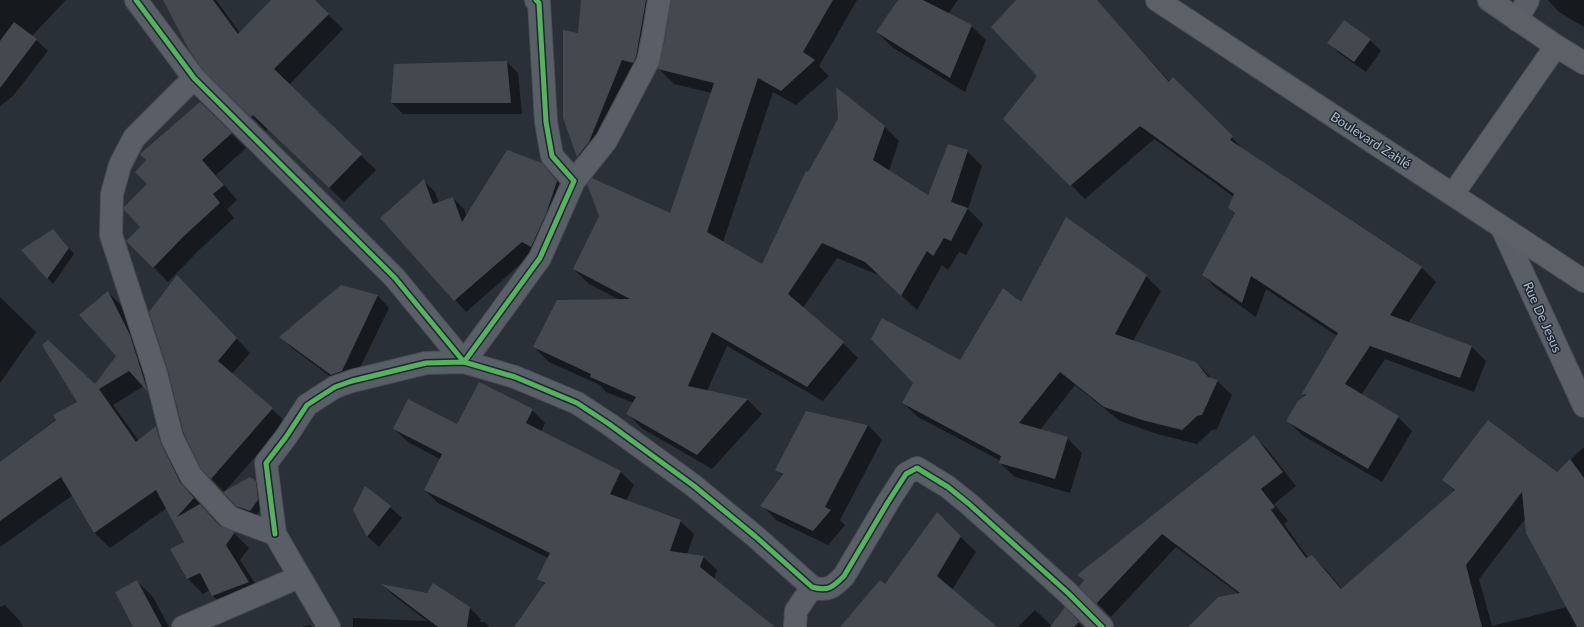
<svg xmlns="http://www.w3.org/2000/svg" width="1584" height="627" viewBox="0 0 1584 627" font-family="Lato,sans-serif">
  <rect width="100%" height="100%" fill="#2a3038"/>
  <!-- shadow -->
  <path fill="#0007" fill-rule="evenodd" d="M0,0h66l-34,36 16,15 -35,45 -13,10z
    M181,0h35l24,33 32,-33h41l30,29 -54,56 87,85 -32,32 -76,-73 -2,2 -62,-62z
    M582,0h79l-69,171 -14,-15 -14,-38 15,-84z
    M673,0h184l-38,66 10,10 -33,29 -23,-13 -50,150 40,23 46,-92 75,-47 15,15 -10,30 39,26 39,-46 15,15 -14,43 15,15 -17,31 -7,-3 -11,18 -6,-5 -25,45 -36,-34 -44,-18 -34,50 40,35 15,15 -35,43 -96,-55 -20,45 41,9 14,14 -50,55 -69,-40 -15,-15 6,-11 -28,-11 -6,-7 -51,-23 -15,-15 86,-47 -31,-16 -15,-15 96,-55 42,-121 -38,-9 -15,-15z
    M899,0h59l-10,14 23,12 15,14 -21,52 -73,-45 -15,-15z
    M1018,0h78l74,82 3,-4 73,74 176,116 14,14 -28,41 64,24 14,14 -12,31 -89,-33 -24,36 37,22 14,14 -30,51 -80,-47 -14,-14 17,-24 -2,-2 34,-59 -71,-47 -10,28 -39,-28 -14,-14 32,-61 -6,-6 5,-11 -80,-58 -69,60 -80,-80 33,-44z
    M1548,0h36v27l-25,-15z
    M1370,40l11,11 -15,21 -26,-18 -12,-12z
    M507,62l11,11 4,41h-119l-11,-11 3,-38z
    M200,103l46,45 -30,27 21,25 -10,9 7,9 -35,32 -31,32 -40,-41 14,-14 6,-43z
    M542,164l26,29 -35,60 -67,59 -84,-94 42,-37 11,11 4,11 14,-5 11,11 3,8z
    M59,236l15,18 -21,30 -30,-33z
    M1146,276l15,15 -28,50 63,21 16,17 5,2 15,14 -15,34 -5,1 -15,14 -40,-10 -37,-13 -45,-36 -35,45 27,8 15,15 -12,40 -55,-16 -15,-14 1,-2 -83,-44 -15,-14 57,-42 61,-57z
    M341,286l37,10 11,12 -36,74 -10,4 -51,-38 -11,-11z
    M191,290l59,63 -18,21 54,48 -61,69 30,-10 6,6 2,19 -7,10 -13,-4 -32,-34z
    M108,292l15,15 38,97 -17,-18 -31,19 26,36 17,-14 15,15 5,18 19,38 26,29 13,6 15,15 -9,12 24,37 -36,14 -15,-15 -3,-6 -7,4 -15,-15 -16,-29 14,-7 -19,-35 -57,40 -15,-15 -22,-38 -73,52v-84l78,-61 17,-17 22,-29z
    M0,297l36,35 -36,51z
    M532,410l13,13 -4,9 80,40 13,13 -8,16 54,20 14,13 -7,20 16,3 14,13 -3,9 59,48h-251l23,-42 -6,-6 9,-21 -110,-55 -13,-13 15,-31 -32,-17 -14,-13 64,-4z
    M807,412l61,13 14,15 -42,80 5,5 -17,20 -52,-25 -14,-15 21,-29 -6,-6z
    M1254,437l14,13 28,36 -22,18 14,17 -4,3 24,34 4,-2 14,14 16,19 113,-98 -12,-11 114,-7 27,-26v180h-394l49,-33 -63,-47 -65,70 -30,-30 4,-6 -7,-6zM1525,519l42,88 -75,19 -13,-47z
    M390,507l12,11 -23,29 -11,-10 -14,-27z
    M937,514l39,38 -24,38 42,37h-153l44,-41z
    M137,581l16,16 16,30h-35z
    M384,586l86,22 11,11 -1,3h5l4,5h-136v-9l74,3 -34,-26z
    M5,605l15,16 3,6h-23v-20z
    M1065,609l18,18h-65l17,-17 17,16z
    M310,625l2,2h-9z"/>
  <!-- building -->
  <path fill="#444950" d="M163,0h50l25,34 33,-34h44l14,14 -55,55 88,85 -33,34 -76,-73 -2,2 -48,-47 -14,-20z
    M581,0h65l-10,57 -3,6 -11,-3 -33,82 -12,15 -14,-39v-88l15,3z
    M671,0h162l-30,52 12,8 -34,31 -23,-13 -51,154 55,32 44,-93 2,1 30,-53 -2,-32 49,39 -12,34 55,35 20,-51 20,6 -17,52 17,6 -17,33 -7,-3 -11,18 -6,-5 -26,45 -36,-34 -43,-19 -34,51 56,48 -37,45 -95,-55 -24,54 60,13 -51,56 -71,-41 10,-17 -46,-20 1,-3 -58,-27 24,-47 73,-1 -57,-30 26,-53 -12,-32 5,-6 78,35 44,-130 -56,-14 7,-31z
    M898,0h25l49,25 -22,53 -74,-46z
    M1016,0h81l72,82 4,-5 60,59 -3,4 192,127 -32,48 82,31 -12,32 -90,-32 -25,38 54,32 -31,53 -82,-48 12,-20 9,-7 -6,1 37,-62 -87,-57 -9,27 -40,-28 33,-62 -7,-5 6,-14 -94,-68 -70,60 -67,-67 34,-43 -46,-49z
    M1344,20l27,19 -17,23 -27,-19z
    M14,22l23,17 -37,49v-47z
    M507,61l4,42h-120l3,-39z
    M200,102l32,31 -30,27 22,25 -11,9 7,9 -36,33 -31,32 -27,-27 14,-14 -16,-17v-3l23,-23 -12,-12 11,-12 -6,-6z
    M507,150l35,13 15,18 -11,33 -15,33 -9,-5 -68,59 -74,-83 44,-39 9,25 20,-7 9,25z
    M1066,217l81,58 -32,59 81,28 12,15 10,3 -16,35 -5,1 -15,14 -40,-10 -38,-13 -44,-35 -41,51 49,14 -13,42 -56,-16 2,-7 -99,-53 11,-20 -42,-44 11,-21 78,42 43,-72 18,14z
    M53,229l16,19 -22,31 -26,-29z
    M177,275l60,63 -19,23 55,47 -62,71 -10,-10 -17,-35 -16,-63 -19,-59z
    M341,285l37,10 -36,76 -11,4 -52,-38z
    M108,291l22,44 18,57 -19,-21 -30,18 37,53 20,-16 5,17 19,39 14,16 -17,19 23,-13 20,22 15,6 -9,13 23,37 -37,14 -12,-23 -13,6 -17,-30 14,-7 -28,-52 -62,43 -33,-56 -61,44v-59l56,-42 -3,-5 24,-13 -35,-57 6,-5 47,44 21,-28 -37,-41z
    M479,382l54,27 -7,14 95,48 -11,23 71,26 -11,31 34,5 -4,11 75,60h-261l31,-44 -8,-4 13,-26 -126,-63 18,-36 -49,-25 15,-30 49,25z
    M806,411l62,14 -43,82 6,3 -18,21 -53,-25 23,-32 -8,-4z
    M1488,420l69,52 13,-13 14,19v149h-7l-51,-94 -4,-41 -56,73 16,62h-294l30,-30 22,-4 -78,-59 -66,70 -17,-17 5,-7 -7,-5 177,-140 29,37 -22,17 14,18 -4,3 35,48 6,-3 29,34 114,-99 -13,-10z
    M250,477l6,4 2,19 -8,11 -14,-5 -13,-14z
    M365,486l26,20 -24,31 -14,-27z
    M937,512l24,24 -24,40 60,51h-157l40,-47 5,4z
    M137,580l25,47h-29l-18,-35z
    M433,583l37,24 -3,20h-29l-57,-43 46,9z
    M1065,607l14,15 -5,5h-24z"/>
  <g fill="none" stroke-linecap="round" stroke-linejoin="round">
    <defs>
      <path id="minor" d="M136,0l58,78 201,200 69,84 51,15 62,26 32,21 85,62 62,51 56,50c16,5 21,0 32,-11l44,-74 18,-28 11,-6 31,19 21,17 99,89 34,34
        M1517,20l11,-20
        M194,78l-60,60 -14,27 -8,29 -1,41 45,139 16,64 19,38 38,41 46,17 54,93
        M574,181l32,-40 42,-80 5,-25 6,-36
        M1502,228l82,178
        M275,534l-9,-71 20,-26 21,-32 28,-18 17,-6 74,-18 38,-1 76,-104 34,-77 -22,-25 -6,-34 -7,-119 -3,-3
        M183,627l116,-50
        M795,627l1,-16 16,-24"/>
      <path id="major" d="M1157,0l427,281
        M1489,0l67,46 28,17
        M1453,194l103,-148"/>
    </defs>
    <!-- minor casing -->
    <use href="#minor" stroke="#484c53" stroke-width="24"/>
    <!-- major casing -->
    <use href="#major" stroke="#484c55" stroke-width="24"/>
    <!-- minor -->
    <use href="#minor" stroke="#5a5e66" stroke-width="22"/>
    <!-- major -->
    <use href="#major" stroke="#5c6168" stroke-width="22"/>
    <defs>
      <path id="cycleway" d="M136,0l58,78 201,200 69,84 51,15 62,26 32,21 85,62 62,51 56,50c16,5 21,0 32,-11l44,-74 18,-28 11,-6 31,19 21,17 99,89 34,34
        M275,534l-9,-71 20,-26 21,-32 28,-18 17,-6 74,-18 38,-1 76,-104 34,-77 -22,-25 -6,-34 -7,-119 -3,-3"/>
    </defs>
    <!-- cycleway casing -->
    <use href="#cycleway" stroke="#1d2633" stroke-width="8"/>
    <!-- cycleway -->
    <use href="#cycleway" stroke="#56b35d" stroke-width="5"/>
  </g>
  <g text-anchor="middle" stroke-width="3" stroke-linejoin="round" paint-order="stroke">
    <!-- street labels -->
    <g font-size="13" fill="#b4bcc9" stroke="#1d2633">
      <text transform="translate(1371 140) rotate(33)" y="5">Boulevard Zahlé</text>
      <text transform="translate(1543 317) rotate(66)" y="5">Rue De Jesus</text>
    </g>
  </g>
</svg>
